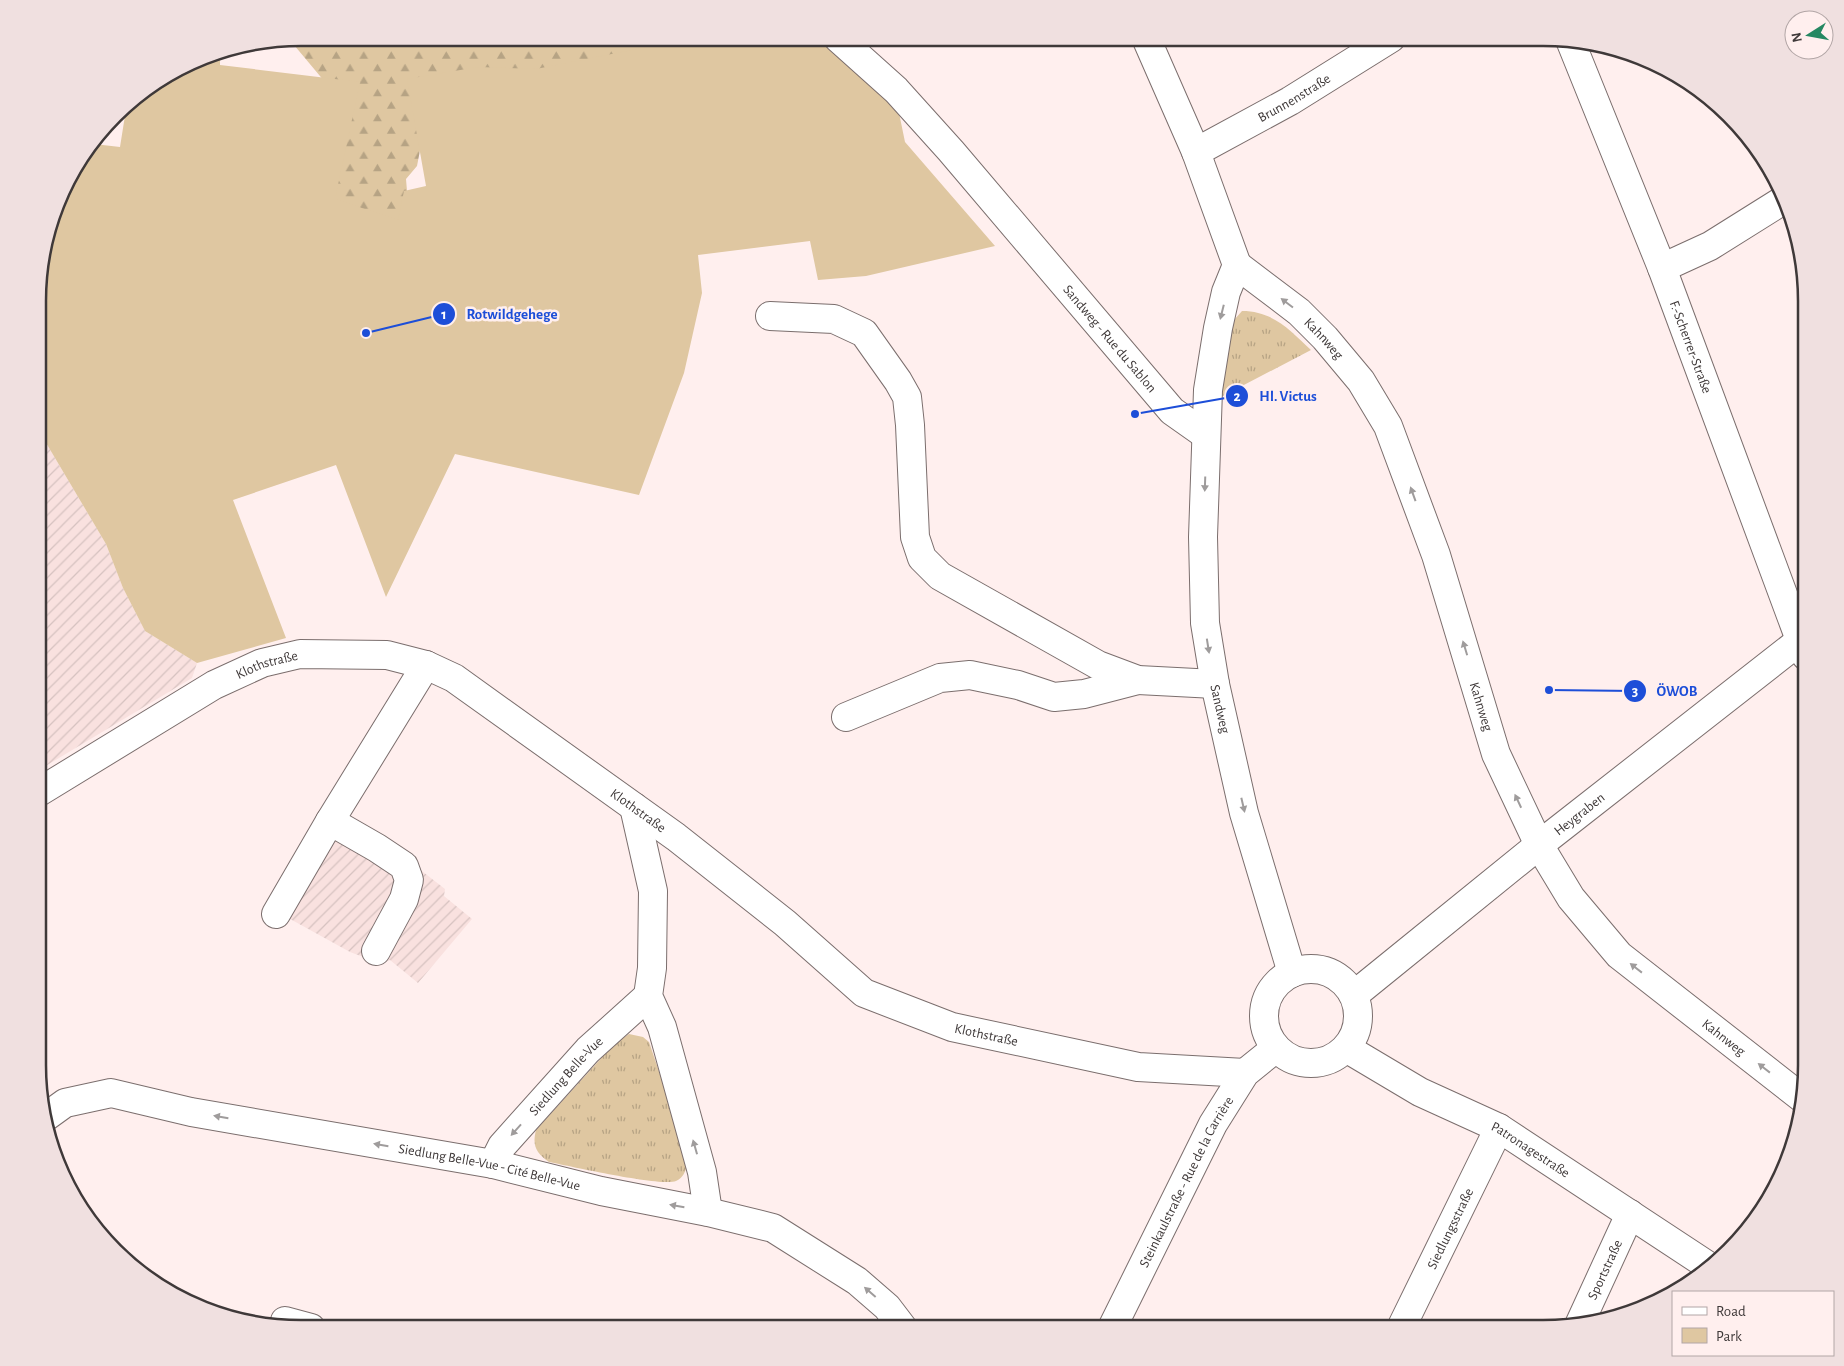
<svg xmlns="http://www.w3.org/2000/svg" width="1844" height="1366" viewBox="0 0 1844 1366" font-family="'Alegreya Sans',sans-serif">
  <defs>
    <pattern id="industrial-furrows" width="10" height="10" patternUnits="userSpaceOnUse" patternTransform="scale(1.25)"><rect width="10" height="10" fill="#f9e1df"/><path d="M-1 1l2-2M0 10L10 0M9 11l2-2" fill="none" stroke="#d6c2c0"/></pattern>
    <pattern id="grass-tufts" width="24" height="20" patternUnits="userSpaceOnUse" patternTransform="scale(1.25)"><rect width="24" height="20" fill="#dfc7a1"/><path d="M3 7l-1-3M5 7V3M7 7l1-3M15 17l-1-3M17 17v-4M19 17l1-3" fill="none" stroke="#b6a384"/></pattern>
    <pattern id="forest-firs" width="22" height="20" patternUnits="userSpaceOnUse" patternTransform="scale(1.25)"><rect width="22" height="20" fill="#dfc7a1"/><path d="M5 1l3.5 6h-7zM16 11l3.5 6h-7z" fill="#b6a384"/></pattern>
  </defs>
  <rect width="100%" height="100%" fill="#ffefee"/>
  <!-- industrial -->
  <path fill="url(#industrial-furrows)" d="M39,431l67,113 17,44 22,43 52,32 -5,15 -153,92z
    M328,798l117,91 -1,7 28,23 -54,64 -28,-23 -11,3 -29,-11 -78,-43z"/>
  <!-- grass -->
  <path fill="url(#grass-tufts)" d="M1242,311c31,0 48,19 69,39l-92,48 6,-38 9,-40z
    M629,1034l14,3 6,5 19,56 19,68c-2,6 -4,12 -11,15 -14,6 -107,-15 -127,-19 -13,-9 -17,-16 -13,-32l79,-87z"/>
  <!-- forest -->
  <path fill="url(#forest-firs)" d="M301,38h426l-305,102 -5,26 -11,13 1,12 -4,60 -238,-117 170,-40 -46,-55z"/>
  <!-- green -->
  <path fill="#dfc7a1" d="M692,38h125l20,15 61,55 7,34 90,104 -129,30 -48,4 -8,-39 -112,14 4,38 -18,80 -45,122 -184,-41 -69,143 -50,-132 -103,35 53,138 -89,25 -52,-32 -22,-43 -17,-44 -67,-113 1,-165 33,-97 21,-25 26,3 7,-44 79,-46 14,2v6l140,17 -25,117 63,21 6,-29 22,-5 -19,-107 71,-12 58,2z"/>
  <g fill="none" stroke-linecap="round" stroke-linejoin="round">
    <defs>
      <g id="minor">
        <path id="s1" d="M838,38l58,52 55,61 221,260 34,24"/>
        <path id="s2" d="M1146,38l50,114 41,113 -11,27 -8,36 -10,62 -5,147 2,86 10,61 29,129 48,160"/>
        <path id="s3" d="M1570,40l92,228 144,388"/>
        <path id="s4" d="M1196,152l94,-51 101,-63"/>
        <path id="s5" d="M1237,265l62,47 26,26 36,43 27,45 48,129 60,199 43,91 32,53 48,57 183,143"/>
        <path d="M1662,268l48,-22 75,-47"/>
        <path d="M770,316l64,3 30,14 34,48 9,16 3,28 5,112 7,21 18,18 158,89 40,15 77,4"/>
        <path d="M846,717l94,-39 30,-3 48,10 36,12 30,-3 54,-14"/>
        <path id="s6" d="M39,792l175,-107 48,-22 38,-9 87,1 39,10 28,13 222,159 109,86 79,70 88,34 186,40 107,6"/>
        <path d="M634,807l19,84 -1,77 -4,28 14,31 40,145 6,40"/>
        <path d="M330,821l47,27 27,18 5,14 -5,19 -28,52"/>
        <path d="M276,914l54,-93 96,-156"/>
        <circle cx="1311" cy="1016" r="47"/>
        <path id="s7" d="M1354,995l185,-150 267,-209"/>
        <path id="s8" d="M1346,1048l74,44 79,36 208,137"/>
        <path id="s9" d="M47,1116l18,-13 46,-10 80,19 302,52 108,27 107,21 65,16 84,53 30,26 16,21"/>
        <path id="s10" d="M493,1164l9,-18 86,-96 60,-54"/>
        <path d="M285,1321l26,7"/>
        <path id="s11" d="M1579,1325l51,-111"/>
        <path id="s12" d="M1112,1328l101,-204 32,-51 31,-25"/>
        <path id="s13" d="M1401,1328l98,-200"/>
      </g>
    </defs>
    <!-- minor casing -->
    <use href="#minor" stroke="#7b6e6d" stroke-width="30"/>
    <!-- minor -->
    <use href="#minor" stroke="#fff" stroke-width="28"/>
  </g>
  <!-- one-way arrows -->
  <defs><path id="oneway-solid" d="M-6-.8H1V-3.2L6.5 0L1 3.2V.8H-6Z" transform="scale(1.25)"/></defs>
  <g fill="#9f9c9c">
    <use href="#oneway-solid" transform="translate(1287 303) rotate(-143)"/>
    <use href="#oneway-solid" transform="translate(1222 312) rotate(104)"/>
    <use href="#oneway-solid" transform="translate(1205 484) rotate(92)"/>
    <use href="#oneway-solid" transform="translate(1413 494) rotate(-110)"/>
    <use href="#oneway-solid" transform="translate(1208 646) rotate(81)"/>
    <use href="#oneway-solid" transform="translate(1465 648) rotate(-107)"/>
    <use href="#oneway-solid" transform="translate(1518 801) rotate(-115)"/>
    <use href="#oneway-solid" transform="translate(1243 805) rotate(77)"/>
    <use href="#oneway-solid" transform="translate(1636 968) rotate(-142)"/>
    <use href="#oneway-solid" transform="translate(1764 1068) rotate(-142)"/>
    <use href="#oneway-solid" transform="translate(221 1117) rotate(-170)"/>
    <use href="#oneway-solid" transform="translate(516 1130) rotate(132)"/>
    <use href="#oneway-solid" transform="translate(381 1145) rotate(-170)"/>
    <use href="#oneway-solid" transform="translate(695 1147) rotate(-106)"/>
    <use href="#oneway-solid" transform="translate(677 1206) rotate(-170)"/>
    <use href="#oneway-solid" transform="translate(870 1292) rotate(-139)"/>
  </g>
  <g text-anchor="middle" stroke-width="5" stroke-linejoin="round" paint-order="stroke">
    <!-- street labels -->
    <g font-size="14" fill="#3f3939" stroke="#ffefee">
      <text dy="5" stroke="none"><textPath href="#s4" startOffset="112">Brunnenstraße</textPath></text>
      <text dy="5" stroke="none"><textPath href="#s5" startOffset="114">Kahnweg</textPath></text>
      <text dy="5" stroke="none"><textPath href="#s1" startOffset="406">Sandweg - Rue du Sablon</textPath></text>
      <text dy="5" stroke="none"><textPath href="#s3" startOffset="330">F.-Scherrer-Straße</textPath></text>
      <text dy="5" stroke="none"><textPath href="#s6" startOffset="262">Klothstraße</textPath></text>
      <text dy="5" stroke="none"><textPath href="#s5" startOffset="519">Kahnweg</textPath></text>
      <text dy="5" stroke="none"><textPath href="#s2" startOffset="694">Sandweg</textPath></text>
      <text dy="5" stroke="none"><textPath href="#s6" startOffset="682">Klothstraße</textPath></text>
      <text dy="5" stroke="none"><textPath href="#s7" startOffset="289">Heygraben</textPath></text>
      <text dy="5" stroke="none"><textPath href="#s6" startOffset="1102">Klothstraße</textPath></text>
      <text dy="5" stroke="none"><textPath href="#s5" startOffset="939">Kahnweg</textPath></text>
      <text dy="5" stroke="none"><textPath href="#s10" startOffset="115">Siedlung Belle-Vue</textPath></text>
      <text dy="5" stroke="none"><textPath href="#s8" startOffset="211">Patronagestraße</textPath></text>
      <text dy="5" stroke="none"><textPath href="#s9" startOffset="455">Siedlung Belle-Vue - Cité Belle-Vue</textPath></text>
      <text dy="5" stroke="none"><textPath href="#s12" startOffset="164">Steinkaulstraße - Rue de la Carrière</textPath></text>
      <text dy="5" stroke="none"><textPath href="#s13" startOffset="111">Siedlungsstraße</textPath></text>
      <text dy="5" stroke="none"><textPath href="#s11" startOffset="61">Sportstraße</textPath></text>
    </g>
  </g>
  <!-- crop -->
  <path d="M0 0H1844V1366H0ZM301 46H1543A255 255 0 0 1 1798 301V1065A255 255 0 0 1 1543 1320H301A255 255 0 0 1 46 1065V301A255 255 0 0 1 301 46Z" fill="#f0e0e0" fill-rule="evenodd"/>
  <path fill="none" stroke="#3f3939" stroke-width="2.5" d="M301 46H1543A255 255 0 0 1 1798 301V1065A255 255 0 0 1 1543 1320H301A255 255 0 0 1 46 1065V301A255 255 0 0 1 301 46Z"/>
  <!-- callouts -->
  <path fill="none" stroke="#1d4ed8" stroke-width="2" d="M366 333L444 314M1135 414L1237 396M1549 690L1635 691"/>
  <g fill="#1d4ed8" stroke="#ffefee" stroke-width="2">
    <circle cx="366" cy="333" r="5"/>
    <circle cx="1135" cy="414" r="5"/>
    <circle cx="1549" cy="690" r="5"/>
    <circle cx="444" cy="314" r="12"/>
    <circle cx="1237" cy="396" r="12"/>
    <circle cx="1635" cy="691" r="12"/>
  </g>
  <g font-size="15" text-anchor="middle" font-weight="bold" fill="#fff">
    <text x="444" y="319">1</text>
    <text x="1237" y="401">2</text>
    <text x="1635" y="696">3</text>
  </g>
  <g font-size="15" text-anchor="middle" font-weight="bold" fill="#1d4ed8" stroke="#ffefee" stroke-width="5" stroke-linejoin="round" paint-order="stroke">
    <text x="512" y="319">Rotwildgehege</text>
    <text x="1288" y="401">Hl. Victus</text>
    <text x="1677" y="696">ÖWOB</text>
  </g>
  <!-- legend -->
  <rect x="1672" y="1291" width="162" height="65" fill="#ffefee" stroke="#b2a6a6"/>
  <rect x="1682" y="1307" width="25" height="8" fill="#ffffff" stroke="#b2a6a6"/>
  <text x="1716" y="1316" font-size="15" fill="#3f3939">Road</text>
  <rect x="1682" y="1328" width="25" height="15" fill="#dfc7a1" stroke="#b2a6a6"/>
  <text x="1716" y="1341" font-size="15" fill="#3f3939">Park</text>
  <!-- north arrow -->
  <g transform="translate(1809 35) rotate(259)"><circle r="24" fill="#ffefee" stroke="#b2a6a6"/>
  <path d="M0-4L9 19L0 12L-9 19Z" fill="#258862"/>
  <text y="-8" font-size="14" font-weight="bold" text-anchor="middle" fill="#3f3939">N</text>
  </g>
</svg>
